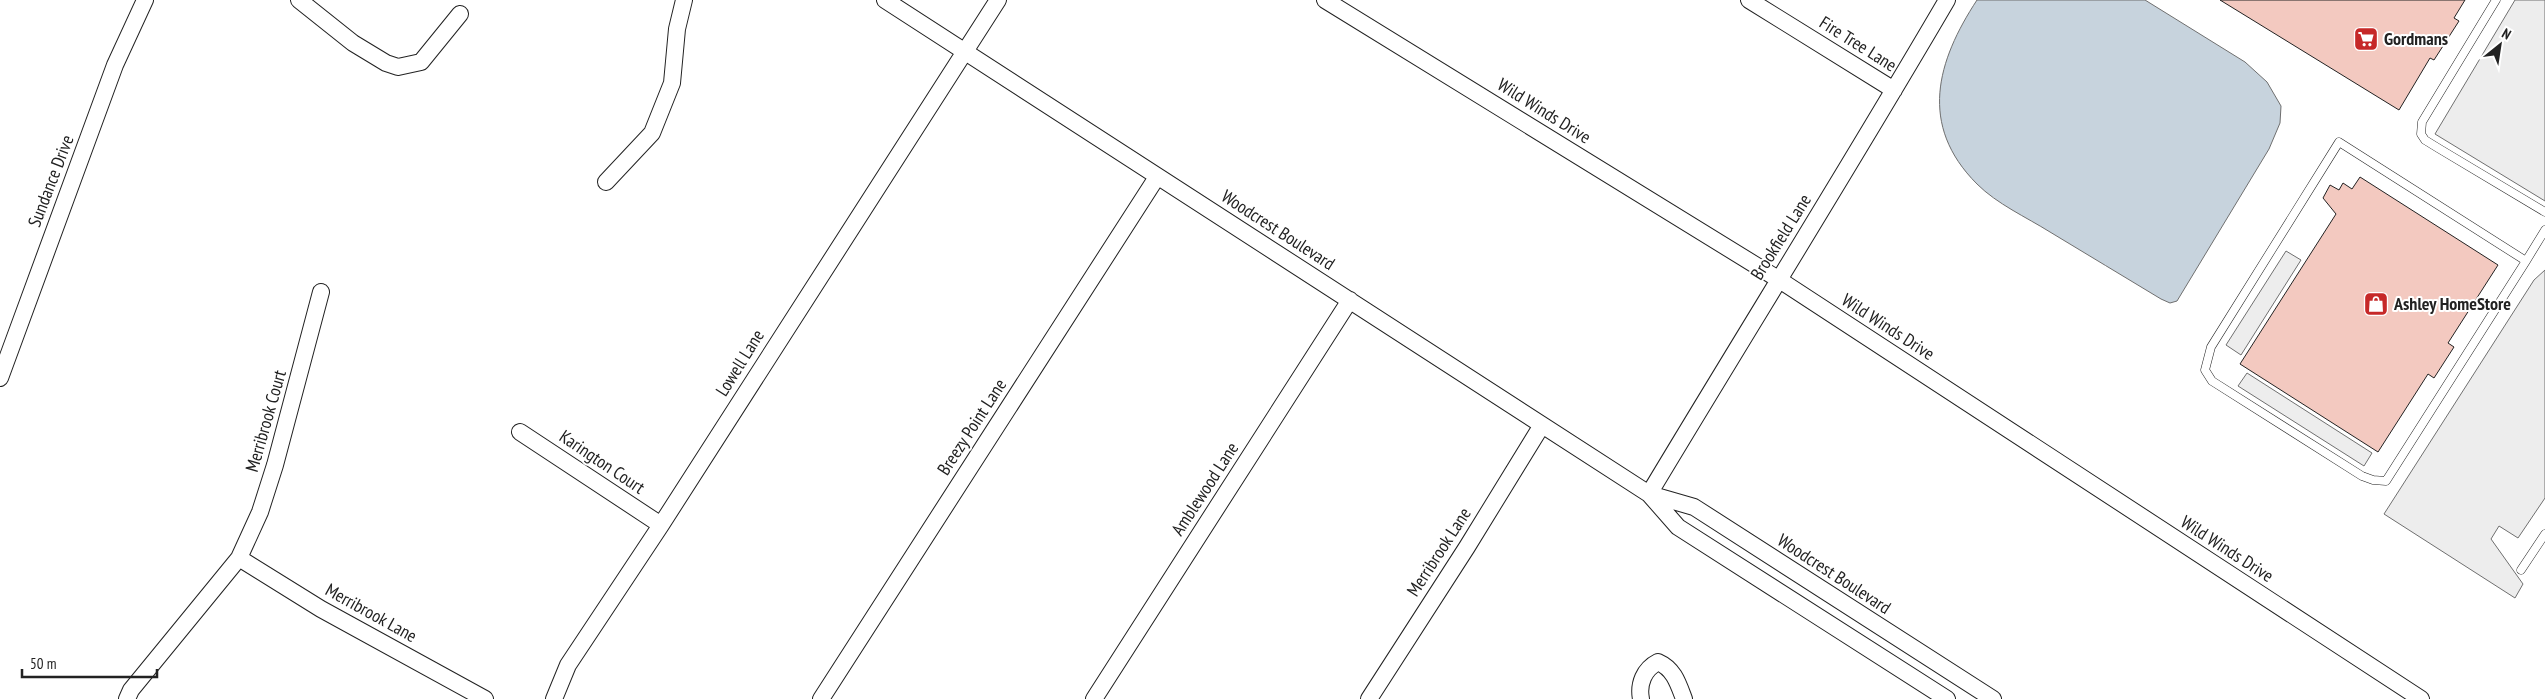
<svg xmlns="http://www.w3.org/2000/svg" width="2545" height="699" viewBox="0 0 2545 699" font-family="'PT Sans Narrow',sans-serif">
  <rect width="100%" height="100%" fill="#fff"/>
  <!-- parking -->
  <path fill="#ededed" stroke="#6f6f6f" d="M2515,0h30v201l-110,-67z
    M2286,251l15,9 -60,95 -15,-10z
    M2545,270v228l-27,40 -19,-12 -8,13 32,45 -8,14 -131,-84 150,-234z
    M2247,373l125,80 -8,13 -126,-80z"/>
  <!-- water -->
  <path fill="#c7d3dd" stroke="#6f6f6f" d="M1977,0h168l100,62 22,20 14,24 -1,17 -11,26 -92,152 -7,2 -9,-4c-37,-22 -74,-45 -111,-67 -24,-15 -53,-28 -73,-48 -59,-59 -40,-123 0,-184z"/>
  <!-- building -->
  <path fill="#f3c9c0" stroke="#222" d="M2220,0h245l-11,18 5,3 -25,39 -4,-2 -31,52z
    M2360,177l138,88 -50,78 6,4 -20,31 -6,-4 -50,78 -138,-88 96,-150 -13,-16 7,-13 9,5 4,-7 9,6z"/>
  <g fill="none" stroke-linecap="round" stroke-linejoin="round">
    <defs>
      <path id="lane" d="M2496,0l-74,122 -1,12 4,6 13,8 107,64
        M2526,261l-187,-119 -128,205 -6,23 7,11 150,95 11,4 13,1 140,-220 19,-31
        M2521,570l24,-36"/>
      <path id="street" d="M299,0l54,43 33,20 12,4 23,-5 39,-48
        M885,0l764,494 29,33 269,172
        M1325,0l453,279 643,420
        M1749,0l145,90
        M606,182l46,-49 20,-50 5,-54 7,-29
        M0,378l115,-313 30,-65
        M520,432l141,93
        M1649,494c99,-165 201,-328 298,-494
        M1649,494l45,13 299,192
        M239,558l82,51 164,90
        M127,699l4,-9 108,-132 21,-46 15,-47 46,-173
        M554,699l14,-34 93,-140 337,-525
        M821,699l336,-522
        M1094,699l256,-399
        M1369,699l98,-152 75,-122
        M1641,699c-3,-15 3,-30 17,-37 16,7 20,21 26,37"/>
    </defs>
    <!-- lane casing -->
    <use href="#lane" stroke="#222" stroke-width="9"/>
    <!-- street casing -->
    <use href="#street" stroke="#222" stroke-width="18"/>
    <!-- lane -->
    <use href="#lane" stroke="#fff" stroke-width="8"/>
    <!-- street -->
    <use href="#street" stroke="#fff" stroke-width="16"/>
  </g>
  <!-- icons -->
  <defs>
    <symbol id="supermarket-square" viewBox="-11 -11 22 22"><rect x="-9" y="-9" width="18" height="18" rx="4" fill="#c62828" stroke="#fff"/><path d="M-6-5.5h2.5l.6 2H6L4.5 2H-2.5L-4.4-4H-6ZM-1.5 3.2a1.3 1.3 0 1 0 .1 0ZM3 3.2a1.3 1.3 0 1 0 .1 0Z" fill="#fff"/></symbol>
    <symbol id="shop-square" viewBox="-11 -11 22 22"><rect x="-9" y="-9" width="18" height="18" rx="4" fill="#c62828" stroke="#fff"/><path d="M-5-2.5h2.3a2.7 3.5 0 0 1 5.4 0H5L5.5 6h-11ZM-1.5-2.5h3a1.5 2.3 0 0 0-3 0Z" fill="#fff"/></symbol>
  </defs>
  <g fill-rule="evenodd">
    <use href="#supermarket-square" x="2352" y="25" width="28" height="28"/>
    <use href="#shop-square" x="2362" y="290" width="28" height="28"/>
  </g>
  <g text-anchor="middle" stroke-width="4" stroke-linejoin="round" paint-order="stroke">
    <!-- poi labels -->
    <g font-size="18" font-weight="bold" fill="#222" stroke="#fff" text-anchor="start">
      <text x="2384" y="45">Gordmans</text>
      <text x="2394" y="310">Ashley HomeStore</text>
    </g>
    <!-- street labels -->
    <g font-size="18" fill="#222" stroke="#fff">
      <text transform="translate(1858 44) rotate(32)" y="6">Fire Tree Lane</text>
      <text transform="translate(1544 111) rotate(32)" y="6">Wild Winds Drive</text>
      <text transform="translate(51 181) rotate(-69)" y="6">Sundance Drive</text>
      <text transform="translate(1278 230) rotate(33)" y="6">Woodcrest Boulevard</text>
      <text transform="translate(1781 237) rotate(-58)" y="6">Brookfield Lane</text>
      <text transform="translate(1888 327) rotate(33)" y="6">Wild Winds Drive</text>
      <text transform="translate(740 363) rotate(-58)" y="6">Lowell Lane</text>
      <text transform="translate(266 421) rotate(-74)" y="6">Merribrook Court</text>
      <text transform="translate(972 427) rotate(-57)" y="6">Breezy Point Lane</text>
      <text transform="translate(602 462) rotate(34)" y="6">Karington Court</text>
      <text transform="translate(1205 489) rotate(-57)" y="6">Amblewood Lane</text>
      <text transform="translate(2227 549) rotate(33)" y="6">Wild Winds Drive</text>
      <text transform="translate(1439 552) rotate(-57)" y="6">Merribrook Lane</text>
      <text transform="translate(1834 574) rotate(33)" y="6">Woodcrest Boulevard</text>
      <text transform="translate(371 613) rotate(29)" y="6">Merribrook Lane</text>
    </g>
  </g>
  <!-- north arrow -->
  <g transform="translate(2500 45) rotate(30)" stroke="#ffffff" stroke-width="4" paint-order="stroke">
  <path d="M0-4L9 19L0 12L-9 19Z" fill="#222222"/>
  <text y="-8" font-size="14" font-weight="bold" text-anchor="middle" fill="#222222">N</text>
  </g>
  <!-- scale -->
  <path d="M22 669v8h135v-8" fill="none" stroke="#222222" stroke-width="2.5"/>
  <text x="30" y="669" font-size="15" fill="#222222" stroke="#ffffff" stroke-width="4" paint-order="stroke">50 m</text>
</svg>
